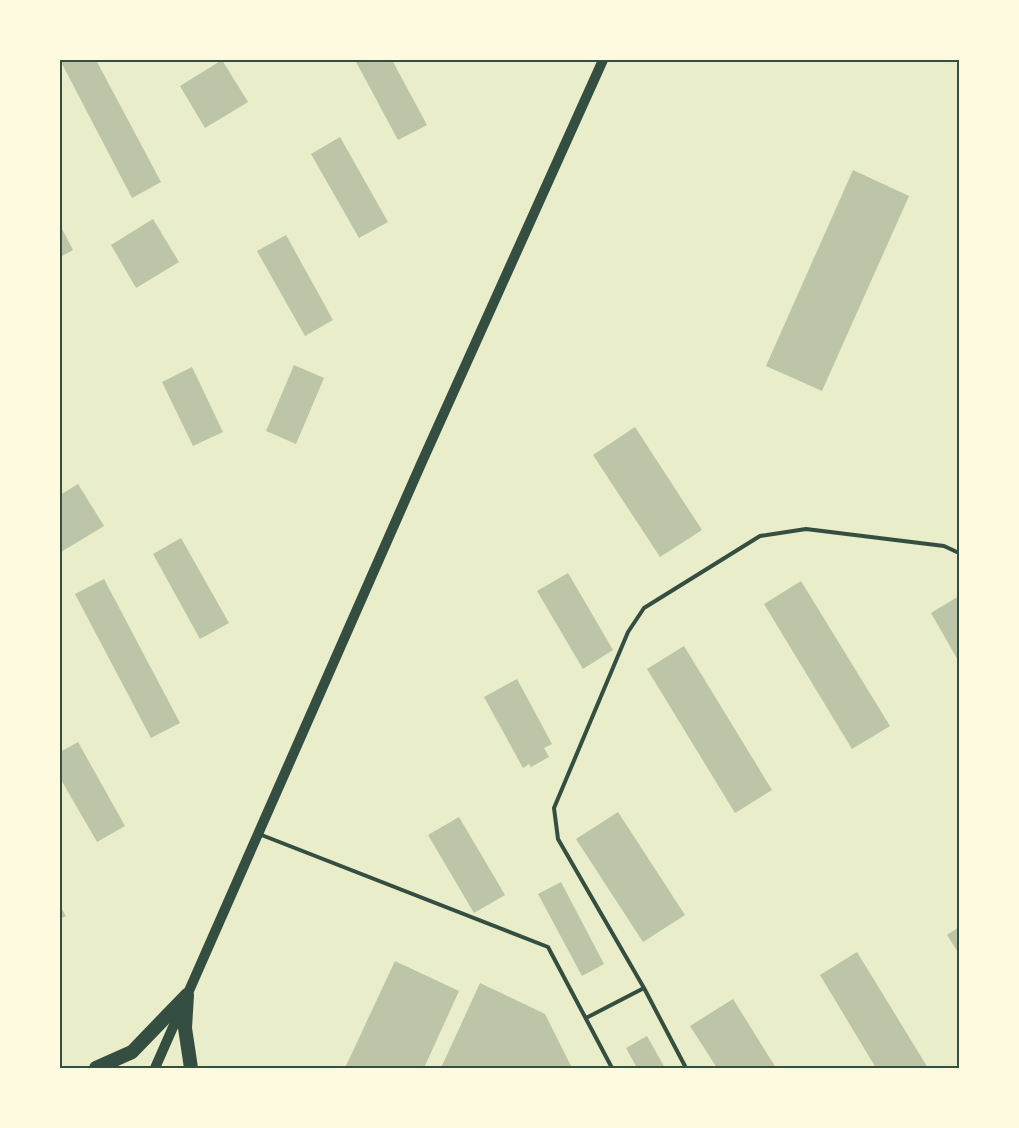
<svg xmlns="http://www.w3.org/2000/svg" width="1019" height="1128" viewBox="0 0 1019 1128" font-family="Inter,sans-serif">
  <rect width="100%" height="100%" fill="#e9edc9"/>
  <!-- building -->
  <path fill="#bcc5a7" d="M60,60h36l65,122 -29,16z
    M222,60l26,42 -43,26 -25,-42z
    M355,60h37l35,65 -29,15z
    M340,137l48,85 -29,16 -48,-84z
    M853,170l56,26 -87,195 -56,-25z
    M153,219l26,43 -43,26 -25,-43z
    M60,225l13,25 -13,7z
    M286,235l47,85 -28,16 -48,-85z
    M294,365l30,13 -28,66 -30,-13z
    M192,367l31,65 -30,14 -31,-64z
    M635,427l67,103 -42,27 -67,-102z
    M78,484l26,42 -43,26 -1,-57z
    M181,538l48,85 -29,16 -47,-85z
    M568,573l45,77 -30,19 -46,-78z
    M104,579l76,144 -29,15 -76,-144z
    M801,581l89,145 -38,23 -88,-145z
    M959,596v66l-28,-49z
    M684,646l88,144 -37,23 -88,-144z
    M517,679l35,65 -8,4 5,9 -18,10 -2,-3 -6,4 -39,-71z
    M78,742l47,84 -28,16 -37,-64v-26z
    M618,812l67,103 -42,27 -67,-103z
    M459,817l46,78 -31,18 -46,-78z
    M561,882l43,82 -22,12 -44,-82z
    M60,906l6,10 -6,3z
    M959,927v27l-12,-19z
    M857,952l71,116h-52l-56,-93z
    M395,961l64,30 -35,77h-79z
    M480,983l65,31 27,54h-131z
    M733,999l43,69h-59l-27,-42z
    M647,1036l18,32h-28l-11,-20z"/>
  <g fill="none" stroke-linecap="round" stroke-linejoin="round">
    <!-- service -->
    <path stroke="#344e41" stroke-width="4" d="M259,834l289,113 64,121
      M586,1018l58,-30
      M686,1068l-42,-80 -86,-149 -4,-31 74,-176 16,-24 116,-72 46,-7 138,17 15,7"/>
    <!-- secondary -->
    <path stroke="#344e41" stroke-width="10" d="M155,1068l266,-604 182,-404"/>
    <!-- trunk -->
    <path stroke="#344e41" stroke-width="14" d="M187,995l-2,33 6,40
      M96,1068l36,-16 55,-57"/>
  </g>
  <!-- border -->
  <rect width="1019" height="1128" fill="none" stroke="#fefae0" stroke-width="122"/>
  <rect x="61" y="61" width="897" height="1006" fill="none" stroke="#344e41" stroke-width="2"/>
</svg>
